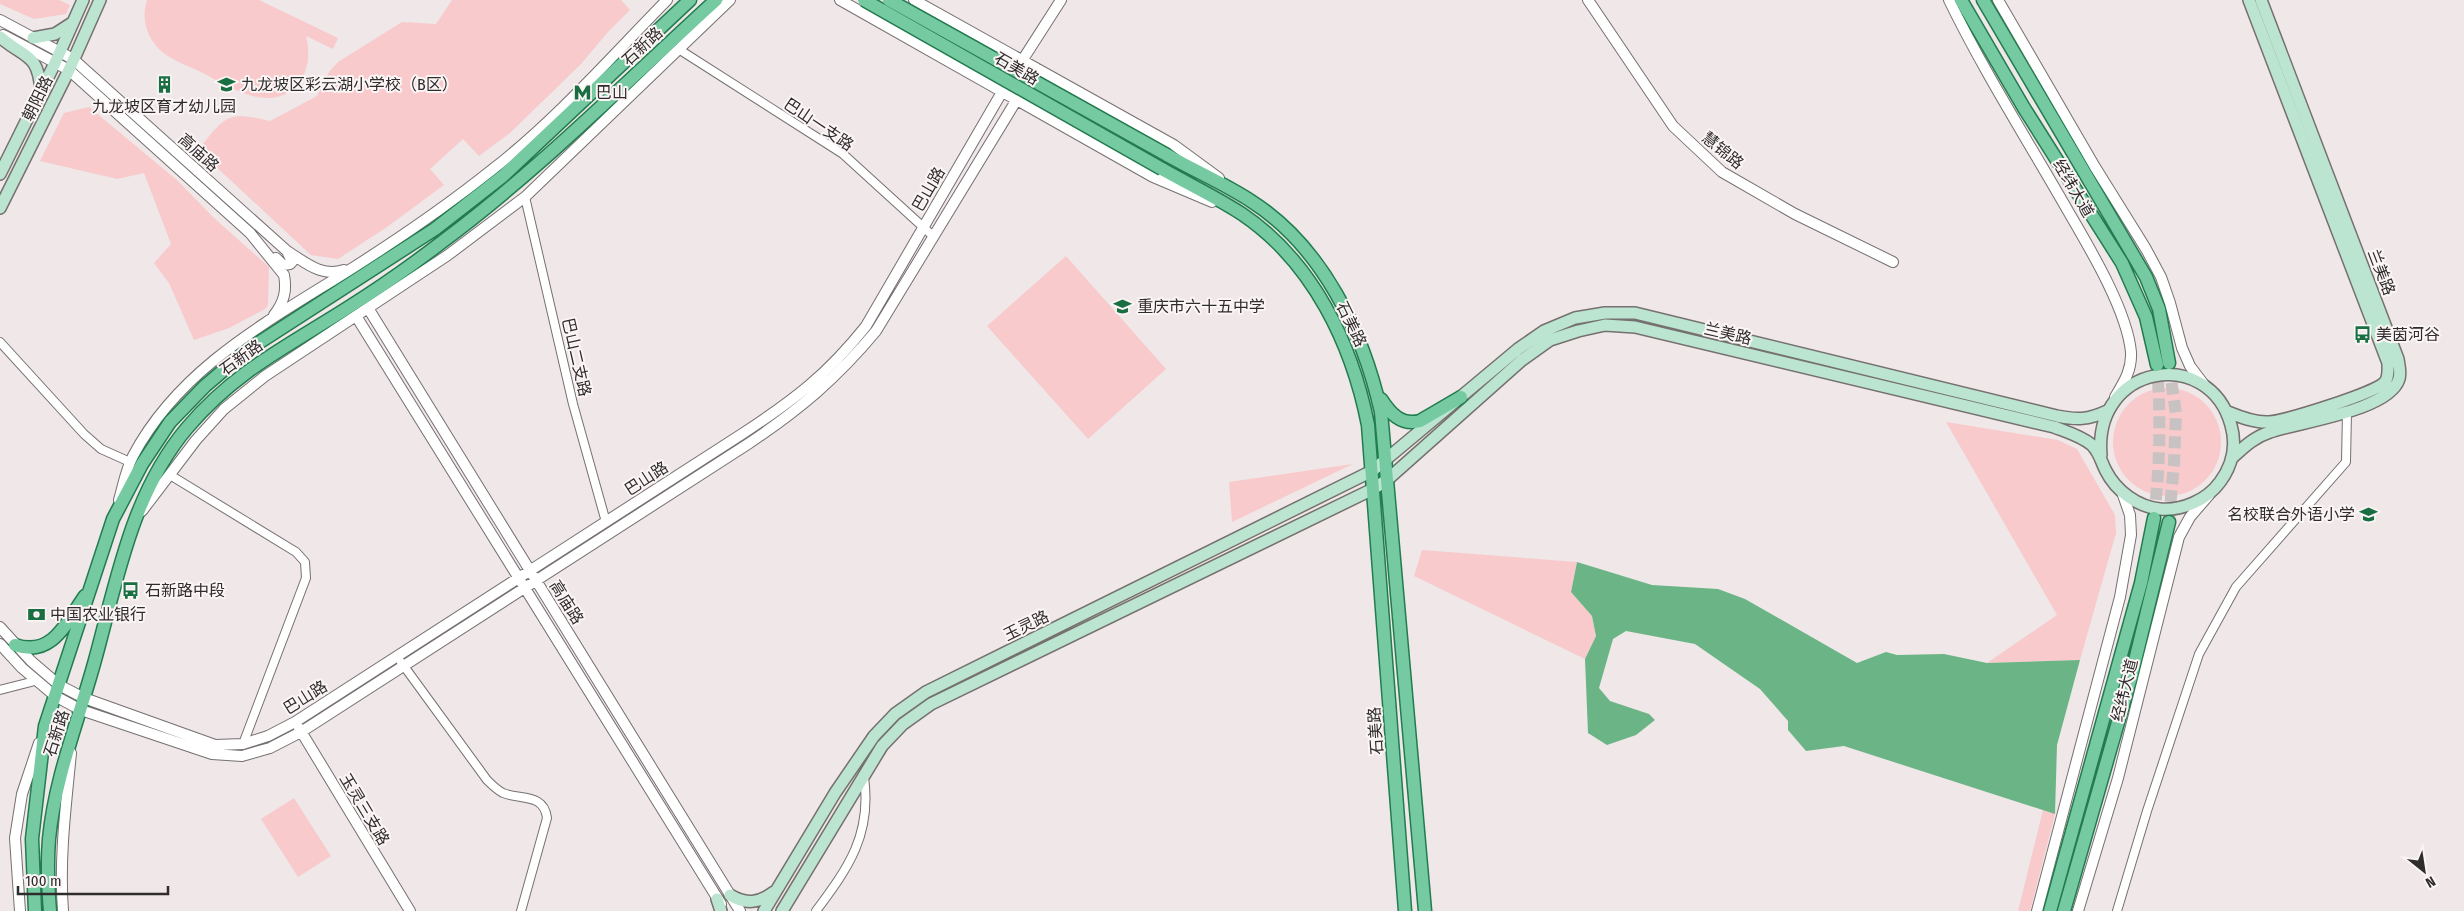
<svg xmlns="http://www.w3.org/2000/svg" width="2464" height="911" viewBox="0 0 2464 911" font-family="'Fira Sans Condensed','Noto Sans SC',sans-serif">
  <rect width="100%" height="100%" fill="#efe7e8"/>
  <!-- green -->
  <path fill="#f8cacc" d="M0,0h59l11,5 -4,9 -32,5 -34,-15z
    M147,0h112l79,38 -5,11 -27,-13c9,33 -9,68 -48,61 -20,-3 -41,-17 -59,-26 -15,-7 -35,-13 -45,-28 -9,-12 -12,-28 -7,-43z
    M452,0h169l9,10 -22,22 -27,32 -71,69 -31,23 -16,-17 -33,30 14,16 -57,42 -49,32 -27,-4 -113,-105c27,-33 28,-40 72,-29l47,-25 12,-24 9,-10 64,-40 34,2z
    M89,107l89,74 35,36 56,50 -1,38 -3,4 -36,19 -35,12 -25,-57 -15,-20 17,-19 -27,-71 -27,6 -77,-18 24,-48z
    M1066,256l100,113 -78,70 -101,-113z
    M2113 442a54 54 0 1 1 108 0a54 54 0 1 1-108 0Z
    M1946,422l112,18 19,9 38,66 1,18 -36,127 -93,3 70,-48z
    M1353,464l-121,58 -3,-40z
    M1422,550l155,12 -6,30 21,24 4,20 -11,23 -171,-83z
    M294,798l37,58 -33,21 -37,-58z
    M2043,810l12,4 -25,97h-12z"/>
  <!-- water -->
  <path fill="#6bb485" d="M1577,562l75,23 66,4 27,10 112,64 29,-11 11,3 47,-1 43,9 93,-3 -23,85 -2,69 -211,-68 -38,5 -18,-21v-9l-28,-32 -65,-45 -69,-13 -13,8 -14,49 11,13 39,13 6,6 -19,15 -29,10 -19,-12 -3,-74 11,-23 -4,-20 -21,-24z"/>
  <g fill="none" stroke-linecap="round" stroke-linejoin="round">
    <!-- primary-tunnel -->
    <path stroke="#c9c2c3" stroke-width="12" stroke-dasharray="12 6" stroke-linecap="butt" d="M2154,518c6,-53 7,-100 3,-153
      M2169,520l5,-57 2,-49 -7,-49"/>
    <defs>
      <path id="minor" d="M680,50l163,104 90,82
        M525,197l48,207 33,118
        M0,342l84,92 17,15 29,13
        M170,475l126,77 9,10 1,16 -63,166
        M401,662l86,118c5,5 10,10 16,13 17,7 41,0 44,25l-26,93
        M0,690l35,-9
        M816,911c33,-44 56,-77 48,-134
        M2117,911l30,-100 52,-157 37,-67 110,-125 1,-50"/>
      <path id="tertiary" d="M840,0l313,177 59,25
        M914,0l260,145 45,33
        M1588,0l85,126 49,46 73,42 98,48
        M1949,0c35,72 79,141 119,211 21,36 59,99 63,141 1,18 -7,30 -16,45
        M1998,0l97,167 51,82 15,28 9,26 12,45 8,18 15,20
        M0,20l73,39 214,192c18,11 35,27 57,19
        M3,35l66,35 181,163 34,42c3,16 0,27 -10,40
        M276,258l7,7 7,-1 2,-2 -5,-11
        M368,308l372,603
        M356,316l365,588
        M119,500c4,-14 7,-31 14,-44 47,-89 136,-135 218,-187 49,-31 97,-64 142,-100 64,-50 118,-112 174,-169
        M142,511l54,-71 28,-31 41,-33 183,-121 77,-58 205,-197
        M0,627l31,34 28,24 25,13 131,47 28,-1 25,-8 27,-14 447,-288c52,-34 85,-59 124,-108l136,-234 59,-92
        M0,644l22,24 33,28 26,14 131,44 30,2 28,-8 31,-16 447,-288c52,-35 88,-65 128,-113l160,-263
        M299,728l111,183
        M20,911l-5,-73 7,-44 17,-51
        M63,911c-4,-53 3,-106 8,-158
        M2037,911l83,-314 11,-62 -1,-20 -8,-23
        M2078,911l40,-133 61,-241 11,-20 19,-22"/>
      <path id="secondary" d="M0,37c25,22 38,15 41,54
        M33,38l22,-4 17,-11
        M0,174l55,-111 28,-63
        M0,208l69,-138 31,-70
        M2228,412c12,5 27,11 41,10 16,-1 107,-29 116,-40 4,-5 3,-13 3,-19l-139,-363
        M2232,458c12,-11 22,-21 38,-26 28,-10 119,-21 129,-53 2,-7 0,-13 -1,-20l-137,-359
        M730,895c16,10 29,8 44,-3
        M717,899l4,12
        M764,911l71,-118 39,-57 21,-22 31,-22 446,-221 146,-122 26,-18 31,-13 30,-5h30l422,103c20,4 31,4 50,-5
        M782,911l100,-165 21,-22 28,-20 442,-215 14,-9 135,-120 28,-20 28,-9 27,-6 30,2 419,100c13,5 27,9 38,18 8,8 9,17 14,26 10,20 32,36 54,38 22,2 47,-9 60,-27 12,-16 17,-36 11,-57 -22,-80 -138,-61 -130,30"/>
      <path id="primary" d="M1961,0l63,108 98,155 24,54 11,48
        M1983,0l163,277 13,32 10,54
        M1167,155c28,16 58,29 84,46 72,46 112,131 130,211l44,499
        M1162,169c26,15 54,28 80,45 71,48 110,130 126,211l37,486
        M1381,399c9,14 20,27 39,22l41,-24
        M15,645c38,13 52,-24 70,-49
        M35,911l-3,-72 13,-113 68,-207 29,-55 28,-42 35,-36 41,-35 189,-122 68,-53 187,-176
        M50,911c-2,-24 -3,-48 -1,-72 6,-62 30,-120 46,-179 22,-80 37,-167 92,-232 48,-57 101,-82 162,-121 32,-20 63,-42 93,-65 98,-73 184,-160 274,-242
        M2050,911l91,-328 13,-65
        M2064,911l67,-234 38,-155"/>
    </defs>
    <!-- minor casing -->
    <use href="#minor" stroke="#767070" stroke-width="10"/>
    <!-- tertiary casing -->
    <use href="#tertiary" stroke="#767070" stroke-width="12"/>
    <!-- secondary casing -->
    <use href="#secondary" stroke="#767070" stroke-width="14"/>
    <!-- primary casing -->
    <use href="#primary" stroke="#227c4f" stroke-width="15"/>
    <!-- minor -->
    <use href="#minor" stroke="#fff" stroke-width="8"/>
    <!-- tertiary -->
    <use href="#tertiary" stroke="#fff" stroke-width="10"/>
    <!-- secondary -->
    <use href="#secondary" stroke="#bbe5d0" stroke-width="11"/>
    <!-- primary -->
    <use href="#primary" stroke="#76caa1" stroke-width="12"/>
    <defs>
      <path id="primary-bridge" d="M864,0l298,169
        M889,0l278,155"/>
    </defs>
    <!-- primary-bridge casing -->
    <use href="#primary-bridge" stroke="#227c4f" stroke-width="15" stroke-linecap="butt"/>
    <!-- primary-bridge -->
    <use href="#primary-bridge" stroke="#76caa1" stroke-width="12"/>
  </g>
  <!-- icons -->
  <defs>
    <symbol id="building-bare" viewBox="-9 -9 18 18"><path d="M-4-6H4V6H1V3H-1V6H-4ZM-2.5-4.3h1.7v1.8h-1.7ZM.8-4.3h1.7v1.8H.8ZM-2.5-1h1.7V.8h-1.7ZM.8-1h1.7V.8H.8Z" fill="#196f42" stroke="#fcf5f5" stroke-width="2.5" paint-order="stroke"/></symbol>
    <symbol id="school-bare" viewBox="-9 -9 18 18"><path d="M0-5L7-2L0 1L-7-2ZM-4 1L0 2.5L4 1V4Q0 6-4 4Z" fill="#196f42" stroke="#fcf5f5" stroke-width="2.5" paint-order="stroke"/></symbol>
    <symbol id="metro-bare" viewBox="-9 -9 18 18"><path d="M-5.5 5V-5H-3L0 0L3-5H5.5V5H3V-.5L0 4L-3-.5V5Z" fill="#196f42" stroke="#fcf5f5" stroke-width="2.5" paint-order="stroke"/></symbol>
    <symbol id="bus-bare" viewBox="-9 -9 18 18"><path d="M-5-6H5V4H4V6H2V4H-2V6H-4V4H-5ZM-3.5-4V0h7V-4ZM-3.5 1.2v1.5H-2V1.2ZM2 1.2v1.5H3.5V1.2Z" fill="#196f42" stroke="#fcf5f5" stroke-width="2.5" paint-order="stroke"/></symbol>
    <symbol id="bank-bare" viewBox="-9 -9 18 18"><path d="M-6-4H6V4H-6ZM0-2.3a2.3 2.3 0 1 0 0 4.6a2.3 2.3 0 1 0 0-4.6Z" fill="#196f42" stroke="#fcf5f5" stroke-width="2.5" paint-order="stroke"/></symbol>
  </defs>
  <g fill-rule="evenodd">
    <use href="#building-bare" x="152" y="72" width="25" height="25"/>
    <use href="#school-bare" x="214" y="72" width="25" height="25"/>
    <use href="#metro-bare" x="570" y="80" width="25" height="25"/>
    <use href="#school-bare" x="1110" y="294" width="25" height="25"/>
    <use href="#bus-bare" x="2350" y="322" width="25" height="25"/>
    <use href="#school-bare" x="2356" y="502" width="25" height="25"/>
    <use href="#bus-bare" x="118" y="578" width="25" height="25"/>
    <use href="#bank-bare" x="24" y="602" width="25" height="25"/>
  </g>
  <g text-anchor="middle" stroke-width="4" stroke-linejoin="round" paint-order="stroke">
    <!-- street labels -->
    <g font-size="16" fill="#2f2c2d" stroke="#fcf5f5">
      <text transform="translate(642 46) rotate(-43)" y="6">石新路</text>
      <text transform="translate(1017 68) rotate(30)" y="6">石美路</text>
      <text transform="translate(37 98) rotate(-64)" y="6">朝阳路</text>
      <text transform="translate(819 124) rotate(34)" y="6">巴山一支路</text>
      <text transform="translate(1723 150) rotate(39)" y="6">慧锦路</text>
      <text transform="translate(199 152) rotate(42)" y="6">高庙路</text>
      <text transform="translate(2074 188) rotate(60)" y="6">经纬大道</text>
      <text transform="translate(928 189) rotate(-60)" y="6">巴山路</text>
      <text transform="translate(2382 272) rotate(69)" y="6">兰美路</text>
      <text transform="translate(1352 324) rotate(64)" y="6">石美路</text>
      <text transform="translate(1728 333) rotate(13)" y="6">兰美路</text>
      <text transform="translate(241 357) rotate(-36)" y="6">石新路</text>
      <text transform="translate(577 357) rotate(77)" y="6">巴山二支路</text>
      <text transform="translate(646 478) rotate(-33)" y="6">巴山路</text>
      <text transform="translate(567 602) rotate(58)" y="6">高庙路</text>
      <text transform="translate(1026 625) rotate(-26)" y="6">玉灵路</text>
      <text transform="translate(2124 690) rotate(-76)" y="6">经纬大道</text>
      <text transform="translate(305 697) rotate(-32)" y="6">巴山路</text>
      <text transform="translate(1375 731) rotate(-94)" y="6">石美路</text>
      <text transform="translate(56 733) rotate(-72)" y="6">石新路</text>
      <text transform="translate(365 809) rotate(59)" y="6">玉灵三支路</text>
    </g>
    <!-- poi labels -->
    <g font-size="16" fill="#2f2c2d" stroke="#fcf5f5" text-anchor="start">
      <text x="241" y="90">九龙坡区彩云湖小学校（B区）</text>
      <text x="596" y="98">巴山</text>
      <text x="164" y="112" text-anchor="middle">九龙坡区育才幼儿园</text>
      <text x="1137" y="312">重庆市六十五中学</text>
      <text x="2376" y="340">美茵河谷</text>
      <text x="2355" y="520" text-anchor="end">名校联合外语小学</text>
      <text x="145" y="596">石新路中段</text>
      <text x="50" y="620">中国农业银行</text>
    </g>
  </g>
  <!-- north arrow -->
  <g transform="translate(2424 871) rotate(150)" stroke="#fcf5f5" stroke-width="4" paint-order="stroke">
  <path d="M0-4L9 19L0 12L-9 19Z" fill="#2f2c2d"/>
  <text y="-8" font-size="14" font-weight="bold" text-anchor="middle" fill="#2f2c2d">N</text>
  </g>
  <!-- scale -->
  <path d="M18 886v8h150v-8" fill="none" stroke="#2f2c2d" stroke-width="2.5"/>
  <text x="25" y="886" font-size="15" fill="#2f2c2d" stroke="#fcf5f5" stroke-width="4" paint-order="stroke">100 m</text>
</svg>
